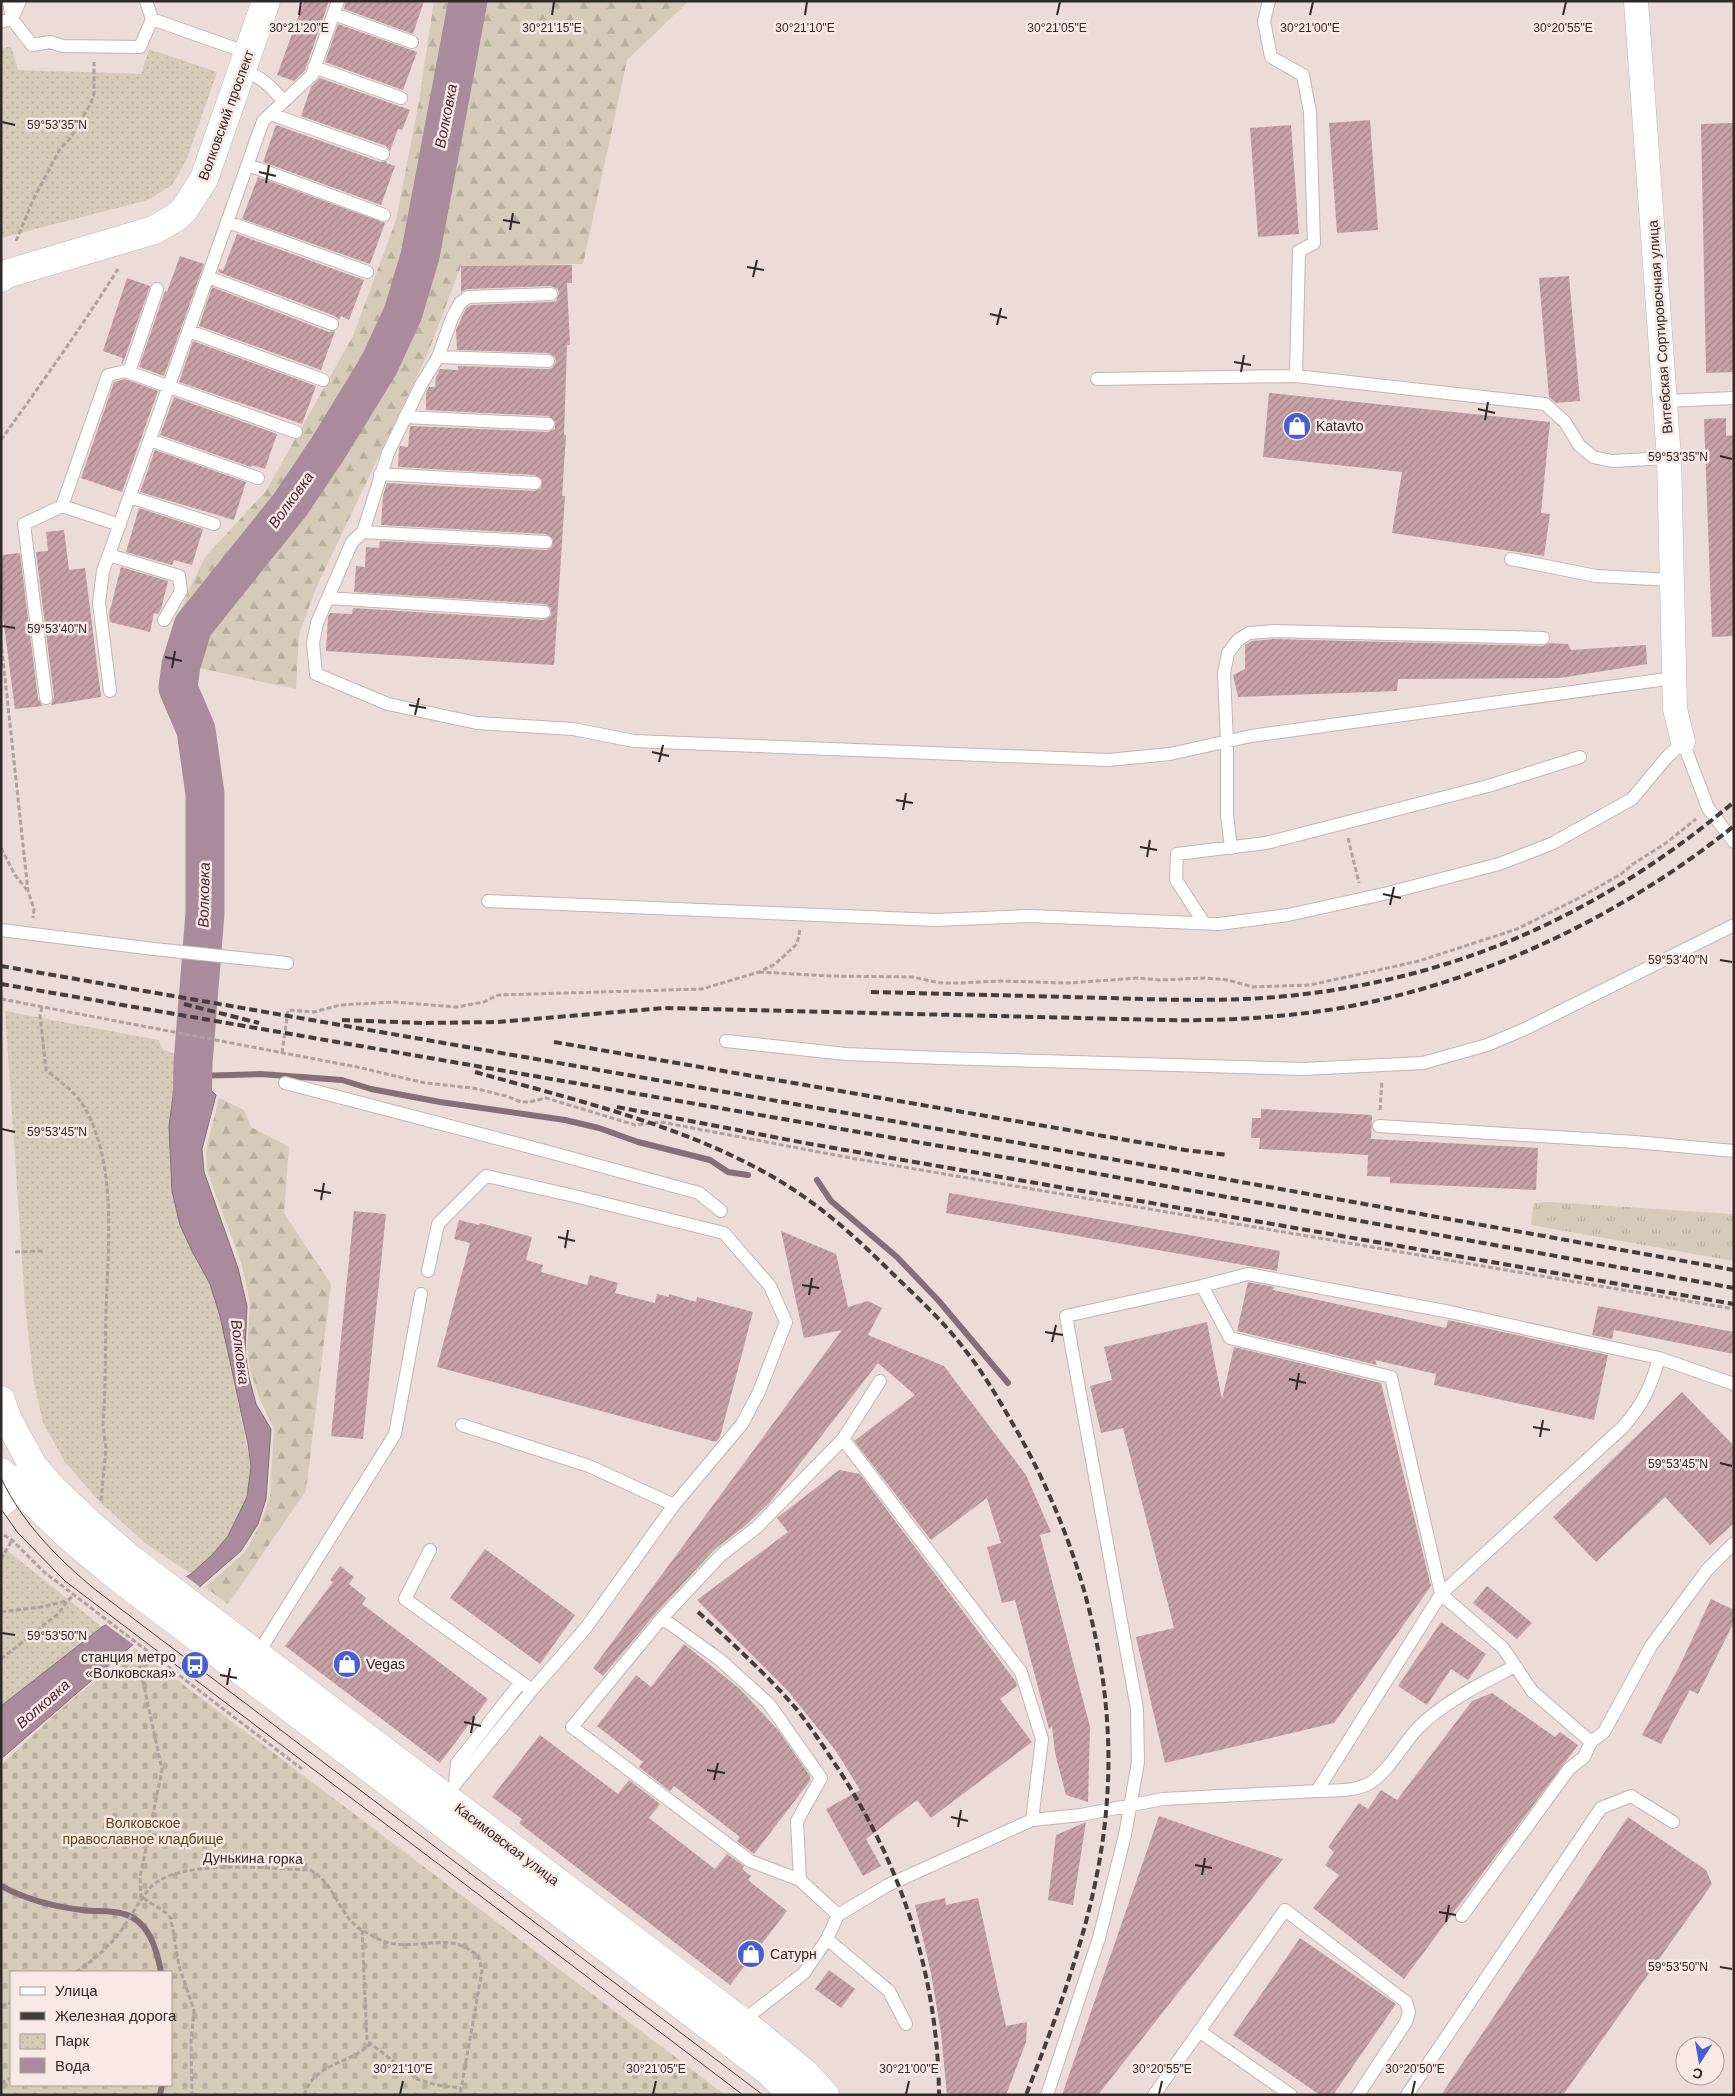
<svg xmlns="http://www.w3.org/2000/svg" width="1735" height="2096" viewBox="0 0 1735 2096" font-family="Arial,sans-serif">
  <defs>
    <pattern id="grass-tufts" width="24" height="20" patternUnits="userSpaceOnUse" patternTransform="scale(1.25)"><rect width="24" height="20" fill="#d5cbb8"/><path d="M3 7l-1-3M5 7V3M7 7l1-3M15 17l-1-3M17 17v-4M19 17l1-3" fill="none" stroke="#b7ae9e"/></pattern>
    <pattern id="forest-firs" width="22" height="20" patternUnits="userSpaceOnUse" patternTransform="scale(1.25)"><rect width="22" height="20" fill="#d5cbb8"/><path d="M5 1l3.5 6h-7zM16 11l3.5 6h-7z" fill="#b7ae9e"/></pattern>
    <pattern id="cemetery-stones" width="16" height="16" patternUnits="userSpaceOnUse" patternTransform="scale(1.25)"><rect width="16" height="16" fill="#d5cbb8"/><path d="M2 7V4a2 2 0 0 1 4 0v3zM10 15v-3a2 2 0 0 1 4 0v3z" fill="#b7ae9e"/></pattern>
    <pattern id="park-dots" width="8" height="8" patternUnits="userSpaceOnUse" patternTransform="scale(1.25)"><rect width="8" height="8" fill="#d5cbb8"/><path d="M2 2h.1M6 6h.1" fill="none" stroke="#b7ae9e" stroke-width="1.8" stroke-linecap="round"/></pattern>
    <pattern id="building-hatch" width="6" height="6" patternUnits="userSpaceOnUse" patternTransform="scale(1.25)"><rect width="6" height="6" fill="#c7a2a7"/><path d="M-1 1l2-2M0 6l6-6M5 7l2-2" fill="none" stroke="#a28488"/></pattern>
  </defs>
  <rect width="100%" height="100%" fill="#ecdcd8"/>
  <!-- grass -->
  <path fill="url(#grass-tufts)" d="M1548,1202l186,12v47l-203,-36 3,-22z"/>
  <!-- forest -->
  <path fill="url(#forest-firs)" d="M434,1h255l-62,59 -44,204 -122,2 -34,89 -110,231 -18,48 -3,55 -134,-29 26,-68 17,-35 61,-66 87,-155 43,-116 23,-119z
    M219,1098l25,12 7,17 38,20 -5,66 47,71 -25,207 -78,113 -23,-17 40,-35 15,-27 10,-29 4,-68 -14,-28 -9,-27 -4,-23 3,-47 -8,-38 -35,-94 -1,-21z"/>
  <!-- cemetery -->
  <path fill="url(#cemetery-stones)" fill-rule="evenodd" d="M135,1648l581,440 9,7h-724v-330l60,-56zM11,1972h160v113h-160z"/>
  <!-- park -->
  <path fill="url(#park-dots)" d="M11,46l7,24 123,4 8,-25 68,23 -31,89 -14,24 -24,15 -147,38v-189z
    M5,1011l153,29 6,10 20,7 -10,32 -5,37 3,65 20,60 18,33 10,32 31,151 -4,30 -19,39 -15,18 -22,20 -46,-31 -46,-42 -34,-39 -22,-39 -10,-46 -8,-73z
    M2,1546l100,81 -101,79v-159z"/>
  <!-- water -->
  <path fill="#a98b9b" stroke="#846e78" d="M184,1057l17,4 3,23 12,11 -14,54 2,23 34,96 9,38 -2,45 4,26 7,27 15,25 -5,70 -8,25 -17,27 -240,208v-53l101,-79 89,-53 22,-20 15,-18 19,-39 4,-30 -3,-23 -28,-128 -10,-32 -18,-33 -12,-26 -8,-34 -3,-65 5,-37z"/>
  <!-- pier -->
  <path fill="#ecdcd8" d="M184,1575l16,12 -66,58 -30,-22z"/>
  <g fill="none" stroke-linecap="round" stroke-linejoin="round">
    <!-- stream -->
    <path stroke="#846e78" stroke-width="6" d="M196,1076l65,-2 81,6 29,9 69,13 125,18 34,8 39,14 72,18 18,12 20,3
      M817,1180l14,21 66,56 41,43 70,83
      M1,1886c24,13 54,21 81,24 13,2 29,0 42,4 25,7 33,36 37,58
      M160,2095l2,-10"/>
    <!-- river -->
    <path stroke="#a98b9b" stroke-width="39" d="M192,1112l1,-49 12,-150v-119l-9,-64 -18,-42 3,-23 12,-39 97,-121 37,-55 52,-85 24,-52 17,-57 48,-255"/>
  </g>
  <!-- building -->
  <path fill="url(#building-hatch)" d="M304,1h25l-24,69 -11,11 -17,-6z
    M346,1h78l-11,33 -69,-25z
    M338,24l79,28 -14,38 -78,-28z
    M320,78l90,32 -8,20 -4,-1 -8,22 -4,-5 -85,-30 10,-29z
    M1370,120l8,110 -41,3 -8,-110z
    M1734,123v249l-28,1 -5,-249z
    M276,125l104,37 7,-1 -1,2 9,3 -14,39 -118,-43z
    M1291,125l8,109 -41,3 -8,-109z
    M258,177l127,46 -15,41 -128,-45z
    M237,234l127,46 -15,40 -8,-4 -2,4 -4,-4 -117,-44 1,-3 4,2z
    M180,256l24,8 -40,112 -25,-9 26,-76 2,1z
    M572,265v18h-5l3,62h-3l-3,90h2l-4,61h3l-11,169 -228,-14 2,-34 2,-4 22,1 1,-6 190,12 8,-4v-8l-6,-4 -191,-12 2,-26 9,1 1,-20 13,1 1,-7 166,9 6,-3 1,-8 -7,-5 -165,-9 2,-30 4,-12 148,8 6,-3 1,-8 -7,-5 -137,-8 1,-18 1,-3 8,1 2,-21 138,6 7,-3v-8l-7,-5 -122,-6v-17l3,-6h6l1,-10 4,-8 18,1v-4l90,3 4,-1 4,-6 -1,-5 -7,-4 -91,-3 -1,-20 10,-22 5,-3 80,-3 5,-1 3,-7 -1,-5 -7,-3 -83,3 -7,3v-26z
    M1569,276l11,125 -24,2 -7,-6 -10,-119z
    M127,278l23,8 -27,77 -2,1 2,-6 -20,-7z
    M212,287l117,45 6,-1 -14,39 -122,-44z
    M193,341l123,45 -14,38 -123,-42z
    M125,379l33,12 -36,101 -41,-14 33,-96z
    M1269,393l281,29 -9,91 9,1 -6,42 -152,-23 10,-61 -139,-15z
    M174,397l103,37 -12,35 -13,-4 -1,2 -91,-32z
    M1726,418v18l8,-1v201l-22,1 -8,-218z
    M155,450l91,32 -12,38 -94,-28z
    M139,508l64,21 -11,36 -18,-5 -2,5 -46,-13z
    M64,530l5,40 16,-2 16,129 -50,8 3,-8 -18,-145 12,-1 -2,-19z
    M20,553l18,146 5,7 -28,3 -14,-106v-48z
    M121,567l47,14 -7,28 -3,5 -4,-1 -4,19 -40,-10 -1,-8z
    M1274,639l269,7 6,-3 19,1 3,6 75,-5 1,19 -87,14 -162,1 -1,12 -159,6 -5,-22 12,-6v-24l7,-4z
    M1261,1109l111,6 -1,24 167,9 -2,42 -146,-7v-6l-23,-1 1,-21 -109,-6 1,-11h-9l1,-20h9z
    M949,1193l331,58 -3,20 -331,-58z
    M354,1211l32,3 -23,225 -32,-3z
    M459,1220l20,5 1,-2 52,14 -6,23 17,5 -2,7 46,13 3,-10 28,8 -3,10 40,10 2,-9 12,3v-3l27,8 1,-5 56,15 -33,125 -4,5 -279,-75 33,-124 -16,-4z
    M781,1231l55,23 12,53 20,-6 14,7 -14,27 76,31 82,109 25,57 -11,3 50,192 -2,75 -22,-7 -11,-42 -3,-27 -3,3 -34,-129 -13,3 -15,-56 14,-4 -14,-45 -56,42 -77,-99 61,-46 -37,-32 -108,139 -25,24 -30,23 -59,64 -53,63 -10,-8 249,-338 -38,8z
    M1248,1282l26,5 -1,3 173,38 2,-8 160,35 -14,65 -160,-35 2,-11 -61,-14 2,5 -140,-34z
    M1598,1306l136,26v22l-120,-24 -2,9 -20,-4z
    M1207,1322l15,77 12,-52 147,36 50,203 -97,137 -169,40 -29,-126 38,-9 -51,-200 -22,5 -11,-47 22,-6 -8,-33z
    M1682,1392l52,54v77l-24,22 -45,-48 -69,65 -43,-45z
    M839,1470l21,4 156,208 1,4 -17,13 32,43 -101,76 -14,-18 -51,39 15,27 -18,10 -37,-67 34,-19 -24,-39 -48,-60 -91,-91 91,-68 -11,-14z
    M485,1549l90,66 -35,49 -90,-66z
    M340,1566l14,11 -5,7 17,14 -4,6 126,95 -48,64 -155,-117 48,-64 -3,-2z
    M1487,1586l45,37 -15,16 -44,-36z
    M1711,1599l23,11v12l-36,72 -8,-4 -29,54 -19,-9 37,-68z
    M1441,1622l45,32 -18,26 -17,-11 -24,36 -29,-19z
    M684,1644l56,45 38,41 32,46v5l-56,73 -17,-13 3,-4 -66,-51 -4,5 -31,-24 4,-5 -46,-36 39,-51 15,12z
    M1492,1693l63,44 5,-5 18,13 -174,234 -91,-71 26,-33 -14,-10 9,-13 -6,-5 31,-44 9,6 13,-19 16,10 75,-99z
    M540,1735l78,59 11,-14 31,24 -11,14 66,51 12,-15 17,12 -2,3 9,7 -3,4 39,31 -57,74 -211,-162 3,-4 -30,-22z
    M1159,1816l124,43 -185,236h-36z
    M1628,1817l78,53 6,14 -149,211h-122z
    M1086,1822l-13,83 -25,-5 8,-65z
    M945,1898l1,7 32,-7 28,128 21,-4 -1,20 -20,53h-59l-6,-62 -10,-60 -16,-68z
    M1300,1938l96,66 -63,91h-13l-87,-60z
    M829,1970l26,19 -14,19 -26,-19z"/>
  <g fill="none" stroke-linecap="round" stroke-linejoin="round">
    <defs>
      <path id="lane" d="M9,1l3,18 20,26 18,-3 13,4 77,1 12,-28 -6,-18
        M1269,1l-5,20 7,36 32,18 7,37 4,131 -15,8 -3,125
        M334,14l78,28
        M152,19l96,34
        M1,22l11,-3 8,-18
        M314,67l87,31
        M243,70c18,7 28,16 40,31
        M271,114l112,40
        M248,165l136,50
        M228,222l139,50
        M208,277l124,47
        M551,294l-83,3 -8,6 -8,15 -14,39 -17,28 -33,68 -25,79 -11,10 -35,81 -4,20 3,31 72,30 89,19 96,6 61,12 474,19 62,-6 81,-18 423,-58
        M189,331l134,49
        M438,357l110,4
        M129,372l28,-83
        M1097,379l199,-3 249,28 20,18 14,23 14,12 19,4 57,-3
        M1665,401l69,-3
        M405,417l143,7
        M150,440l108,38
        M380,474l155,9
        M130,497l84,27
        M62,506l46,-131 17,-4 171,61
        M363,532l183,10
        M109,555l70,21 2,15 -17,29
        M1511,559l85,17 76,4
        M328,598l216,14
        M110,691l-11,-88 4,-32 160,-450 49,-46 26,-74
        M46,698l-22,-174 38,-18 58,19
        M1231,848l-4,-33v-72l-3,-70 4,-20 10,-13 11,-7 25,-2 269,7
        M488,901l448,19 94,-4 189,8 69,-9 100,-22 111,-29 52,-20 81,-45 35,-42 16,-15 25,66 26,34
        M1204,923l-28,-43 1,-26 89,-11 222,-57 92,-29
        M1,930l153,19 133,14
        M726,1041l120,13 95,4 362,11 120,-6 64,-18 38,-16 209,-104
        M285,1083l264,69 150,41 22,18
        M1379,1126l256,16 99,9
        M428,1271l10,-47 48,-48 84,19 154,38 46,53 16,36 -27,70 -17,32 -68,81 -89,124 -53,61 -89,109
        M1202,1286l46,-12 202,38 209,46 75,26
        M462,1425l127,41 85,39
        M430,1550l-25,49 127,91
        M662,1618l59,-63 35,-27 87,-89 37,-58
        M257,1655l138,-221 26,-140
        M455,1783l2,-20 64,-81
        M1317,1791c17,-1 37,1 53,-8 18,-11 33,-39 48,-55 27,-27 63,-44 97,-62
        M1032,1820l49,-5 82,-16 154,-8 124,-197 182,-167c20,-23 28,-40 36,-69
        M838,1915l50,-30 144,-65 10,-81 -21,-67 -178,-233
        M1462,1916l107,-147 15,-12 7,-15
        M827,1939l62,52 17,33
        M743,2026l11,-14 50,-39 23,-34 11,-24 -38,-35 -3,-59 24,-43 -52,-74 -50,-45 -57,-41 -90,109 178,134 50,19
        M1199,2031l92,64
        M1047,2095l52,-157 26,-103 13,-73 -1,-53 -71,-393 136,-30 28,52 161,39 50,217 62,54 29,43 59,51 13,-10 47,-86 56,-76 27,-27
        M1154,2095l131,-185 121,92 3,10 -3,10 -48,73
        M1407,2095l194,-287 30,-12 42,26"/>
      <path id="street" d="M1636,1l33,457 6,251 8,33"/>
      <path id="secondary" d="M1,278l5,-4 148,-44 21,-12 9,-8 20,-31 62,-178
        M1,1400l7,20 25,46 22,25 34,32 43,37 613,464 60,49 20,22
        M1,1472l72,68 42,35 615,467 39,30 24,23
        M1,1503l17,-16 11,-15"/>
    </defs>
    <!-- lane casing -->
    <use href="#lane" stroke="#c4b4b1" stroke-width="14"/>
    <!-- street casing -->
    <use href="#street" stroke="#c4b4b1" stroke-width="25"/>
    <!-- secondary casing -->
    <use href="#secondary" stroke="#c4b4b1" stroke-width="29"/>
    <!-- path -->
    <path stroke="#aea19e" stroke-width="3" stroke-dasharray="5 2.5" stroke-linecap="butt" d="M16,241l18,-43 26,-49 9,-9 22,-37 3,-9v-32
      M1,440c40,-56 80,-112 117,-171
      M1,641l27,250 6,18 -1,9
      M1348,838l11,45
      M1,848l14,27 12,15
      M759,972l71,4 82,1 29,6h19l40,-2 68,2 70,-5 22,2 44,-2 24,2 25,7 57,-2 109,-24 98,-32 64,-32 40,-23 12,-10 33,-21 30,-24
      M1,999l356,68 68,16 48,5 33,8 15,6h8l17,-4 89,27 26,-3 190,36 883,151
      M42,1007l-2,8 6,55c15,12 30,22 40,40 31,57 22,138 20,201 -1,38 0,76 -3,114l3,23 -5,53
      M282,1053l6,-43 26,2 26,-7 54,-3 62,5 28,-5 14,-7 204,-6 57,-17 16,-8 22,-20 3,-14
      M1380,1110l2,-29
      M15,1252l29,-1
      M4,1535l8,5 32,32 258,197
      M1,1559l11,-19
      M1,1612l40,-5 25,-6
      M138,1658l24,112 -22,107 1,24
      M1,1659l58,-46 8,-12 7,-6
      M144,1898c8,7 22,12 27,21l8,47 15,44 -3,31 1,54
      M362,1930l5,111 50,38 20,6 24,3
      M76,1972c18,-12 34,-26 47,-44 9,-13 17,-29 28,-41 27,-29 121,-18 159,-17 26,13 29,49 55,62 7,3 14,8 21,10 25,8 55,-6 79,5 5,3 9,6 13,8l4,16 -22,124
      M1,2006l10,-3
      M1,2083l10,-5
      M304,2095c12,-34 44,-29 66,-51"/>
    <!-- lane -->
    <use href="#lane" stroke="#fff" stroke-width="12"/>
    <!-- street -->
    <use href="#street" stroke="#fff" stroke-width="24"/>
    <!-- secondary -->
    <use href="#secondary" stroke="#fff" stroke-width="28"/>
    <!-- tram -->
    <path stroke="#453e3c" stroke-width="1" d="M1,1478c22,46 57,81 96,113l666,504
      M1,1509l17,24 47,48 678,514"/>
    <!-- rail -->
    <path stroke="#453e3c" stroke-width="4" stroke-dasharray="8 4" stroke-linecap="butt" d="M1,966l1173,204 560,100
      M1,984l1014,175 719,129
      M871,992c79,2 158,4 238,6 62,2 126,4 188,-3 168,-19 307,-84 437,-193
      M184,1004l75,19
      M342,1020l80,3 75,-1 168,-14 497,12c58,1 115,-2 173,-11 145,-25 284,-91 399,-183
      M554,1042l631,108 43,5
      M475,1072c97,27 203,52 291,101 49,27 89,63 128,102 25,24 51,48 71,75 17,21 31,45 45,69 69,117 109,256 96,393 -9,99 -44,191 -80,283
      M617,1107l188,36 929,161
      M698,1612c33,30 66,60 95,93 16,19 30,41 44,62 65,99 101,209 102,328"/>
  </g>
  <!-- ticks -->
  <path fill="none" stroke="#2f2927" stroke-width="2" d="M299,15l2,-13M552,15l2,-13M805,15l2,-13M1057,15l3,-13M1310,15l3,-13M1563,15l3,-13M2,122l13,3M259,172l17,4M266,183l3,-18M503,220l17,3M510,230l3,-17M747,267l17,3M753,277l4,-17M990,314l17,4M997,325l4,-17M1234,362l17,3M1241,372l3,-17M1478,409l17,4M1485,420l3,-18M1720,456l12,3M2,626l13,2M165,657l17,4M172,668l3,-17M409,705l17,3M415,715l4,-17M652,752l17,4M659,762l4,-17M896,800l17,3M903,810l3,-17M1140,847l17,3M1147,857l3,-17M1383,894l18,4M1390,905l4,-18M1720,960l12,2M2,1129l13,3M314,1190l17,3M321,1200l3,-17M558,1237l17,4M565,1248l3,-18M802,1285l17,3M809,1295l3,-17M1045,1332l18,3M1052,1342l4,-17M1289,1379l17,4M1296,1390l3,-17M1533,1427l17,3M1540,1437l3,-17M1720,1463l12,3M2,1633l13,2M220,1675l17,3M227,1685l3,-17M464,1722l17,4M471,1733l3,-17M707,1770l18,3M714,1780l4,-17M951,1817l17,4M958,1827l3,-17M1195,1865l17,3M1202,1875l3,-17M1439,1912l17,3M1446,1922l3,-17M1720,1967l12,2M400,2094l3,-13M653,2094l3,-13M906,2094l3,-13M1159,2094l3,-13M1412,2094l3,-13"/>
  <!-- icons -->
  <defs>
    <symbol id="shop-disc" viewBox="-11 -11 22 22"><circle r="9.5" fill="#455fd2" stroke="#f9e9e5"/><path d="M-5-2.5h2.3a2.7 3.5 0 0 1 5.4 0H5L5.5 6h-11ZM-1.5-2.5h3a1.5 2.3 0 0 0-3 0Z" fill="#fff"/></symbol>
    <symbol id="bus-disc" viewBox="-11 -11 22 22"><circle r="9.5" fill="#455fd2" stroke="#f9e9e5"/><path d="M-5-6H5V4H4V6H2V4H-2V6H-4V4H-5ZM-3.5-4V0h7V-4ZM-3.5 1.2v1.5H-2V1.2ZM2 1.2v1.5H3.5V1.2Z" fill="#fff"/></symbol>
  </defs>
  <g fill-rule="evenodd">
    <use href="#shop-disc" x="1281" y="410" width="32" height="32"/>
    <use href="#shop-disc" x="331" y="1648" width="32" height="32"/>
    <use href="#bus-disc" x="179" y="1649" width="32" height="32"/>
    <use href="#shop-disc" x="735" y="1938" width="32" height="32"/>
  </g>
  <g text-anchor="middle" stroke-width="5" stroke-linejoin="round" paint-order="stroke">
    <!-- street labels -->
    <g font-size="14" fill="#2f2927" stroke="#f9e9e5">
      <text transform="translate(226 115) rotate(-70)" y="5">Волковский проспект</text>
      <text transform="translate(1660 327) rotate(-94)" y="5">Витебская Сортировочная улица</text>
      <text transform="translate(507 1844) rotate(37)" y="5">Касимовская улица</text>
      <text transform="translate(253 1858) rotate(1)" y="5">Дунькина горка</text>
    </g>
    <!-- poi labels -->
    <g font-size="14" fill="#2f2927" stroke="#f9e9e5" text-anchor="start">
      <text x="1316" y="431">Katavto</text>
      <text x="176" y="1662" text-anchor="end">станция метро<tspan x="176" dy="16">«Волковская»</tspan></text>
      <text x="366" y="1669">Vegas</text>
      <text x="770" y="1959">Сатурн</text>
    </g>
    <!-- park labels -->
    <g font-size="14" fill="#5f4815" stroke="#f9e9e5">
      <text x="143" y="1828">Волковское<tspan x="143" dy="16">православное кладбище</tspan></text>
    </g>
    <!-- water labels -->
    <g font-size="15" font-style="italic" fill="#4b213a" stroke="#f9e9e5">
      <text transform="translate(446 116) rotate(-79)" y="5">Волковка</text>
      <text transform="translate(291 500) rotate(-54)" y="5">Волковка</text>
      <text transform="translate(204 895) rotate(-89)" y="5">Волковка</text>
      <text transform="translate(240 1352) rotate(83)" y="5">Волковка</text>
      <text transform="translate(43 1704) rotate(-41)" y="5">Волковка</text>
    </g>
  </g>
  <g font-size="12" text-anchor="middle" fill="#2f2927" stroke="#f9e9e5" stroke-width="5" stroke-linejoin="round" paint-order="stroke">
    <text x="299" y="32">30°21'20"E</text>
    <text x="552" y="32">30°21'15"E</text>
    <text x="805" y="32">30°21'10"E</text>
    <text x="1057" y="32">30°21'05"E</text>
    <text x="1310" y="32">30°21'00"E</text>
    <text x="1563" y="32">30°20'55"E</text>
    <text x="57" y="129">59°53'35"N</text>
    <text x="1678" y="461">59°53'35"N</text>
    <text x="57" y="633">59°53'40"N</text>
    <text x="1678" y="964">59°53'40"N</text>
    <text x="57" y="1136">59°53'45"N</text>
    <text x="1678" y="1468">59°53'45"N</text>
    <text x="57" y="1640">59°53'50"N</text>
    <text x="1678" y="1971">59°53'50"N</text>
    <text x="403" y="2073">30°21'10"E</text>
    <text x="656" y="2073">30°21'05"E</text>
    <text x="909" y="2073">30°21'00"E</text>
    <text x="1162" y="2073">30°20'55"E</text>
    <text x="1415" y="2073">30°20'50"E</text>
  </g>
  <!-- border -->
  <rect width="1735" height="2096" fill="none" stroke="#2f2927" stroke-width="5"/>
  <!-- legend -->
  <rect x="10" y="1971" width="162" height="115" fill="#f9e9e5" stroke="#a89c99"/>
  <rect x="20" y="1987" width="25" height="8" fill="#ffffff" stroke="#a89c99"/>
  <text x="55" y="1996" font-size="15" fill="#2f2927">Улица</text>
  <rect x="20" y="2012" width="25" height="8" fill="#453e3c" stroke="#a89c99"/>
  <text x="55" y="2021" font-size="15" fill="#2f2927">Железная дорога</text>
  <rect x="20" y="2034" width="25" height="15" fill="url(#park-dots)" stroke="#a89c99"/>
  <text x="55" y="2046" font-size="15" fill="#2f2927">Парк</text>
  <rect x="20" y="2058" width="25" height="15" fill="#a98b9b" stroke="#a89c99"/>
  <text x="55" y="2071" font-size="15" fill="#2f2927">Вода</text>
  <!-- north arrow -->
  <g transform="translate(1700 2061) rotate(191)"><circle r="24" fill="#f9e9e5" stroke="#a89c99"/>
  <path d="M0-4L9 19L0 12L-9 19Z" fill="#455fd2"/>
  <text y="-8" font-size="14" font-weight="bold" text-anchor="middle" fill="#2f2927">С</text>
  </g>
</svg>
